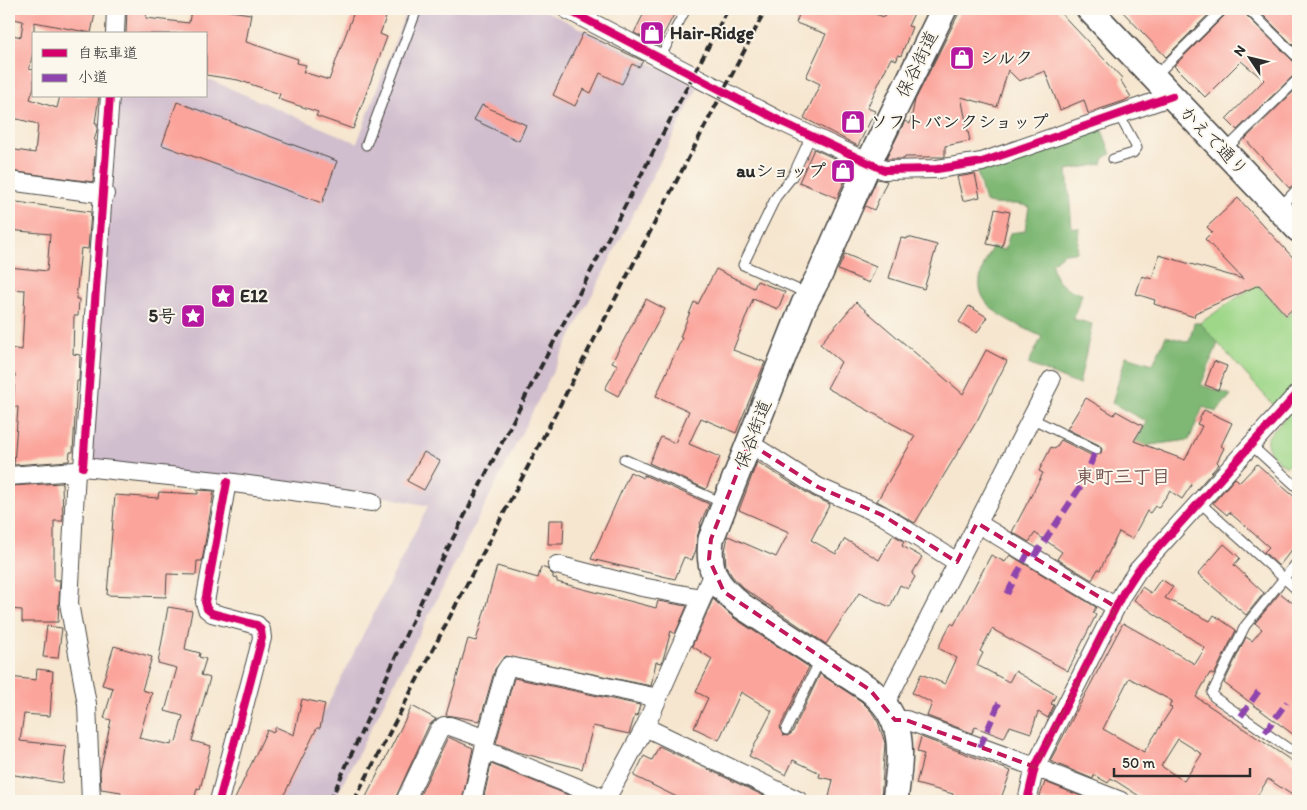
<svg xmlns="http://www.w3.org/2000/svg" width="1307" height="810" viewBox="0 0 1307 810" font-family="Itim,'Klee One',sans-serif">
  <rect width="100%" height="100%" fill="#fbf7ec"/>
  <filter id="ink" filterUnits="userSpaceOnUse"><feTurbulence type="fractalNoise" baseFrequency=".02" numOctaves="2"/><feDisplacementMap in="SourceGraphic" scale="10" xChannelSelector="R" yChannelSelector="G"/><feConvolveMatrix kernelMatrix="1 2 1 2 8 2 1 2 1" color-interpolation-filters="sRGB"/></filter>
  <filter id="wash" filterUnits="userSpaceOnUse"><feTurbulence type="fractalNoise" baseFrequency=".0096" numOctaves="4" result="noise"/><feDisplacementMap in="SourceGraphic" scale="20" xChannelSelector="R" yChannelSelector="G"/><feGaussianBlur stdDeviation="1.12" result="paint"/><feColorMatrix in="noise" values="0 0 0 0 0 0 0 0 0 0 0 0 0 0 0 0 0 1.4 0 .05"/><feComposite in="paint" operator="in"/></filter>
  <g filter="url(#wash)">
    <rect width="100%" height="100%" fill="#f6e6cf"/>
    <!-- industrial -->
    <path fill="#d0bdcd" d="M407,9h135l156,78 -364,714h-55l149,-295 -51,-11 -290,-30 31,-369h88v-18l151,65z"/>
    <!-- green -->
    <path fill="#9fd789" stroke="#65815a" d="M1257,284l29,33 8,-6 4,5v65l-23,26 -75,-84z
      M1298,403v52l-12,12c-9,-8 -21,-15 -19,-29z"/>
    <!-- forest -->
    <path fill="#7fb875" stroke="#557250" d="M1100,125l11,29 -7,4 -2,6 -35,6 5,58h7l-2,24 -13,1 -12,10c2,20 13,26 30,31l-9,25 19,5 -13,61 -51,-21 14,-27c-20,-11 -58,-23 -62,-49 -2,-13 7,-30 12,-41l13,3 5,-17 15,-2 4,-24c-17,-7 -27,1 -44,-5l-9,-34z
      M1194,323h6l18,20 -17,42 30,10 -15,17 -13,-5 -14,33 -39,5 -12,18 -11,-7 20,-34 -35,-19 14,-47 27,8 13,-28 23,6z"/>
    <g id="blocks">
      <!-- building -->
      <path fill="#fba49b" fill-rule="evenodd" d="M9,9h87l-5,24 -57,-11v27l-5,20 5,1v17l-4,12 27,9 3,-12h39l-4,27h2v7l-3,11h2l-3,41 -84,-11v-22l26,4 3,-29 -29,-7v-63l4,-19 8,2 2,-16 -14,-3z
        M127,9h20l-1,9 43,5 2,-14h25l35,5 -5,28 52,17 -1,4 9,2 -3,7 26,8 26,-71h34l-9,25 7,3 -34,92 -37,-13 2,-4 -40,-13 2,-5 -42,-14 -32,-5v-41h-80z
        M646,9h31l-19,36 -24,-12z
        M801,9h60l23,8 4,-8h28l-8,17 4,1 -11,29 -3,-1 -1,5 -6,-2 -24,50 8,3 -17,35 -54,-28 16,-34 -14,-7 20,-43 -30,-11z
        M961,9h96l65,69 -1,3 10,16 -7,4 -36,12 -4,-13 -24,10 -15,-39 -26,10 -11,-11 -11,37 -36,-10 9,44 -25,5v11h-40l-1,2h-18l19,-38 5,3 5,-24z
        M1120,9h94l-48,48z
        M1229,9h13l2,4 50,49 4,2v9l-4,2 -57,55 -11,-11 38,-39 -23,-19 -36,36 -31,-31 53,-53z
        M1257,9h41v41z
        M583,33l60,28 -4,6 -7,-3 -10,20 -22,-11 -9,20 -8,-4 -8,17 -22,-11z
        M1298,87v95l-9,6 -44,-49z
        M177,102l160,59 -15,42 -160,-58z
        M482,105l44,20 -7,16 -45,-21z
        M814,149l37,17 -14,32 -38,-16z
        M975,174l5,23 -17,4 -6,-24z
        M877,179l10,2 -13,29 -9,-4z
        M1238,198l60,65v41l-12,11 -27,-30 -64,28 -1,4 -40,-13 1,-4 -19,-6 6,-18 10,3 7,-24 84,24 -38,-40 7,-7 -5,-5z
        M9,201l82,11 -3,37 -7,-1 -5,51h3l-1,17h-4l-1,38 7,1 -1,26h-2l-4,71h-3l-1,9 -55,4 4,-58h-5l2,-33 -6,-1v-25l13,2 3,-60 -16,-1v-22l38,4 3,-37 -41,-4z
        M995,209l15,3 -8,35 -15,-3z
        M908,237l29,8 -13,44 -35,-11 12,-40 6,1z
        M845,254l31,13 -7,16 -31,-13z
        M716,269l38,19 3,-7 28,11 -7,17 -25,-10 -20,51 32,12 -29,71 -35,-15 -12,26 31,13 -14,32 -57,-26 12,-26 14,6 14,-32 -33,-15 26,-58 -2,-1 14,-35 4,2z
        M646,299l19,10 -47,87 -13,-7 13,-24 -6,-3z
        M856,302l107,92 23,-44 21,11 -29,58 -63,104 -38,-22 38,-65 -88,-48 14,-26 -21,-18z
        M969,306l18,11 -10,16 -18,-11z
        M1214,361l13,5 -9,24 -13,-5z
        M1086,398l28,17 2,-4 27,15 -9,15 51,19 17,-34 -5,-2 7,-14 28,13 -11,23 3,2 -7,14 2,2 -22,25 -5,-5 -10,15 -12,-8 -12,17 -3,-2 -5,7 -3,-2 -15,28 -13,-7 -19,38 -2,-1 -6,11 -35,-21 5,-7 -27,-19 -6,9 -17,-10 31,-59 -4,-2 12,-24 4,2 6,-9 32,16 8,-3 1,-4 -3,-4 -32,-16z
        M424,452l16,9 -16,29 -17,-9z
        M757,462l55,34 18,8 -19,36 25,14 9,-15 34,21 14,-25 11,6 -2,5 20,11 -10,17 3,3 -7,12 -8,-4 -10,22 -31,-14 -33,51 -83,-56 -11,-12 -6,-10 -1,-15 3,-15 48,21 13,-25 -50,-22z
        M1257,464l41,36v42l-19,24 -15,-14 5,-5 -40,-35 -2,3 -14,-12 22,-25 5,4z
        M630,472l13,6 1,-3 65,29 -9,20h1l-4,14 -1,12 -4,10 -8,-3 -9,22 -84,-20z
        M62,483l1,38h-9v59h6l-2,42h-36v-12l-13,-1v-123z
        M198,490l16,1 -12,70h-5l-1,14 -29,-1 -1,23 -59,-2 8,-100 43,3 1,-6 39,2z
        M549,520h15l-1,24h-15z
        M1224,544l16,14 -6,7 30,28 -18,22 -48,-41z
        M991,555l14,7 5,-7 86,52 -3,6 3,2 -28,56 -76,-42 -12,22 3,2 -6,12 32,17 6,-11 41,24 -5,9 3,1 -6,13 -10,-6 -7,21 -21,-7 -6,12 -29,-11 -3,6 -45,-17 5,-13 -20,-10 9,-19 24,10 12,-26 -19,-10 13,-25 3,2z
        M497,566l41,12 3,-11 6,2 6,6v3l4,1v3l99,26 2,-7 29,5 -12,28 -4,-3 -9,32 -6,-1 -5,24 -145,-30 -11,13 -15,52 -34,-6 22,-76 8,2z
        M1161,579l12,8 -8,11 45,23 4,-6 22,15 -22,45 -4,-2 -14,24 102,68v34l-30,-20 -14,22h-107l-36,-23 -3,5 -14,-8 -1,4 -43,-18 73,-138 72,41 10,-16 -71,-48 8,-13 9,6zM1129,678l43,23 -3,6 3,1 -28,44 -41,-23zM1178,739l24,15 -18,27 -23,-15z
        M1280,593l18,14v131l-74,-55 22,-46 6,4 10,-12 -7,-6z
        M713,599l21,19 75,49 -29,60 3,8 4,1 5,-3 28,-59 41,27 10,10 7,11 7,21 -4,58h-44l-8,-4 4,-17 -14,-3 1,-4 -27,-13 -7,15 -37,-19 23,-45 -31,-19 -22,48 -25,-12 14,-30 -12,-6 16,-33 -20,-13z
        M168,607l24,4 -7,38 15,4 -1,4 7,2 -5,16 9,3 -18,63 19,5 -11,43 -3,-1 -3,13 -74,-1 1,-8 -20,-3 -1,-17 11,-52 -7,-2 9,-30 -11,-3 12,-39 38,11 -10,33 10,3 -13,45 32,7 1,-4 4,1 7,-26 -18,-5 12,-43 -19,-5z
        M47,626l15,2 -4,30 -15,-1z
        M37,669l16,2 -3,45 -26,-2 -4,27 46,5 -4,37 -53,-9v-97l27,3z
        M514,678l126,27 -3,11 -2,-1 -6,19 -36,-8 -11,43 -64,-17 -22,-9z
        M302,699l23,5 -5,24h-3l-36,73h-47l33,-71 6,3 3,-6 18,8z
        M412,706l24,13 -7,6 -35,76h-30z
        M448,737l25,11 -11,53h-45z
        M921,737l90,34 -11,30h-49l2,-7 -37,-10 8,-30 -7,-2z
        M659,746l116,55h-90l-51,-25 10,-20 8,4z
        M491,764l92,37h-100z
        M1045,782l41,16 -1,3h-47z"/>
    </g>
  </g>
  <g filter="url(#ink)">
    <use href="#blocks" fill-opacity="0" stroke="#494744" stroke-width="1"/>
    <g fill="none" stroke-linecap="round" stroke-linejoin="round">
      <defs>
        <path id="lane" d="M1248,9l50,49
          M661,56l25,-47
          M1154,77l69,-68
          M366,145l51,-136
          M1226,149l72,-70
          M1113,159l20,-6 4,-5 -18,-33
          M1279,208l19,-20
          M808,294l-65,-29 33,-68 16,-20 19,-41
          M1031,418l65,32
          M1251,445l47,43
          M624,459l99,44
          M1198,501l100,90
          M1298,561l-53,65 -33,67 2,4 75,52 9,1
          M786,730l35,-72"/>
        <path id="street" d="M566,9l218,114 100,47 53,-1 45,-7 190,-66
          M115,34l1,-25
          M9,181l96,13
          M749,443l69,44 64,28 75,47
          M83,467l27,-371
          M76,471l-7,132 18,101 4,97
          M9,476l67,-5 7,-4 144,15 145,20
          M977,523l139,84
          M557,565l85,22 59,11
          M885,704l166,-324
          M895,720h11l129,47 86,34
          M645,727l154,74
          M484,750l122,49
          M219,801l43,-163 -1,-8 -4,-5 -45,-12 -5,-4 -2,-7 22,-120
          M405,801l34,-71 5,-4h6l36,13 19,-67 4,-6 149,32
          M472,801l14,-61
          M605,801l40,-74 68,-154
          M1027,801l8,-34 88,-174 15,-23 160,-177"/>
        <path id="secondary" d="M1089,9l209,220
          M895,801c5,-44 14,-79 -25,-111l-128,-84c-25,-20 -35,-33 -31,-67l93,-235 16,-30 49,-112 75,-153"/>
      </defs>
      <!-- lane casing -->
      <use href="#lane" stroke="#494744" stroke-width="11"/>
      <!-- street casing -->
      <use href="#street" stroke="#494744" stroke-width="20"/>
      <!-- secondary casing -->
      <use href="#secondary" stroke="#494744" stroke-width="28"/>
      <!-- lane -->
      <use href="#lane" stroke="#fff" stroke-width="9"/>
      <!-- street -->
      <use href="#street" stroke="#fff" stroke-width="18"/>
      <!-- secondary -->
      <use href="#secondary" stroke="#fff" stroke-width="25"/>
      <!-- rail -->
      <path stroke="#2b2b2b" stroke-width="4" stroke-dasharray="8 4" stroke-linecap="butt" d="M330,801l94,-206 112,-219 192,-367
        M354,801l412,-792"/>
      <!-- quiet -->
      <path stroke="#8e44ad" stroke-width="6" stroke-dasharray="12 6" stroke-linecap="butt" d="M1034,557l49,-74 13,-33
        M1007,594l21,-41
        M1241,716l20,-28
        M1265,732l22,-30
        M980,747l19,-44"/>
      <defs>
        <path id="cycleway" d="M566,9l218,114 100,47 53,-1 45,-7 190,-66
          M83,467l27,-371
          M219,801l43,-163 -1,-8 -4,-5 -45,-12 -5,-4 -2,-7 22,-120
          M1027,801l8,-34 88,-174 15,-23 160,-177"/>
      </defs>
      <!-- cycleway casing -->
      <use href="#cycleway" stroke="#fbf7ec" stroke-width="11"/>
      <!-- cycleway -->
      <use href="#cycleway" stroke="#d6006c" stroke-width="8"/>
    </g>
  </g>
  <!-- marked area -->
  <path fill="none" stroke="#c2185b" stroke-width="4" stroke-dasharray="10 6" stroke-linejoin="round" d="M749,443l69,44 64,28 75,47 20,-39 139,84 -81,160 -129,-47h-11l-25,-30 -146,-98 -15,-33 2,-20z"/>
  <!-- icons -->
  <defs>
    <symbol id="shop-square" viewBox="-11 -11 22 22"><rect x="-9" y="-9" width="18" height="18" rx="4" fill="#b5179e" stroke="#fbf7ec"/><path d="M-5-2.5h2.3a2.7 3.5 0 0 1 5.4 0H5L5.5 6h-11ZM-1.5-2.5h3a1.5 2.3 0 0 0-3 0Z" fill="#fff"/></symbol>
    <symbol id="sight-square" viewBox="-11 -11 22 22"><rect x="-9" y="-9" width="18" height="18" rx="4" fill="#b5179e" stroke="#fbf7ec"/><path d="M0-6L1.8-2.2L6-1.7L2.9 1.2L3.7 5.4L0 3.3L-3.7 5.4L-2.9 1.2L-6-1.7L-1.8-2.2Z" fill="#fff"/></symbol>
  </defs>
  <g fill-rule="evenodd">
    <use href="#shop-square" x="638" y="19" width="28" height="28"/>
    <use href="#shop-square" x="948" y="44" width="28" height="28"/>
    <use href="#shop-square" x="839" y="108" width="28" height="28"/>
    <use href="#shop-square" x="829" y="157" width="28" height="28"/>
    <use href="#sight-square" x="209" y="282" width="28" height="28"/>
    <use href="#sight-square" x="179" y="302" width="28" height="28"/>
  </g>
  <g text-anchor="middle" stroke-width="4" stroke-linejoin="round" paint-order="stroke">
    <!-- poi labels -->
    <g font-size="18" font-weight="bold" fill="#2b2b2b" stroke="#fbf7ec" text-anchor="start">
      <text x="670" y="39">Hair-Ridge</text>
      <text x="980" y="64">シルク</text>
      <text x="870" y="128">ソフトバンクショップ</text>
      <text x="826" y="177" text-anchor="end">auショップ</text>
      <text x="240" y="302">E12</text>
      <text x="176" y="322" text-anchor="end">5号</text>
    </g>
    <!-- street labels -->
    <g font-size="18" fill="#2b2b2b" stroke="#fbf7ec">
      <text transform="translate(917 64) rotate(-64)" y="6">保谷街道</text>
      <text transform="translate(1214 141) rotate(46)" y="6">かえで通り</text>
      <text transform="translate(753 434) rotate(-69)" y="6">保谷街道</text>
    </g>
    <!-- neighbourhood labels -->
    <g font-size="19" font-weight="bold" fill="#745552" stroke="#fbf7ec">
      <text x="1123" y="483">東町三丁目</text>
    </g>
  </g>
  <!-- margin -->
  <rect width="1307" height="810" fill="none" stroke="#fbf7ec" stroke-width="30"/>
  <!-- legend -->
  <rect x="32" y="32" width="175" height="65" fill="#fbf7ec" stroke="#a8a59f"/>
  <rect x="42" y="49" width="25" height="8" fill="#d6006c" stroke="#a8a59f"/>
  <text x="78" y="58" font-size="15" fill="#2b2b2b">自転車道</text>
  <rect x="42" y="74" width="25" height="8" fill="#8e44ad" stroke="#a8a59f"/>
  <text x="78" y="82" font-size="15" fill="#2b2b2b">小道</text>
  <!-- north arrow -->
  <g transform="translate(1250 58) rotate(305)" stroke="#fbf7ec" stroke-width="4" paint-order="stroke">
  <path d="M0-4L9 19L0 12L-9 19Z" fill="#2b2b2b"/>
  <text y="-8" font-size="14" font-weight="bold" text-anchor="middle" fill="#2b2b2b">N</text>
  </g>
  <!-- scale -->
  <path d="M1114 768v8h136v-8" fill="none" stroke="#2b2b2b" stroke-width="2.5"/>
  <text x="1122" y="768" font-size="15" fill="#2b2b2b" stroke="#fbf7ec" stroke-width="4" paint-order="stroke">50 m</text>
</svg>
